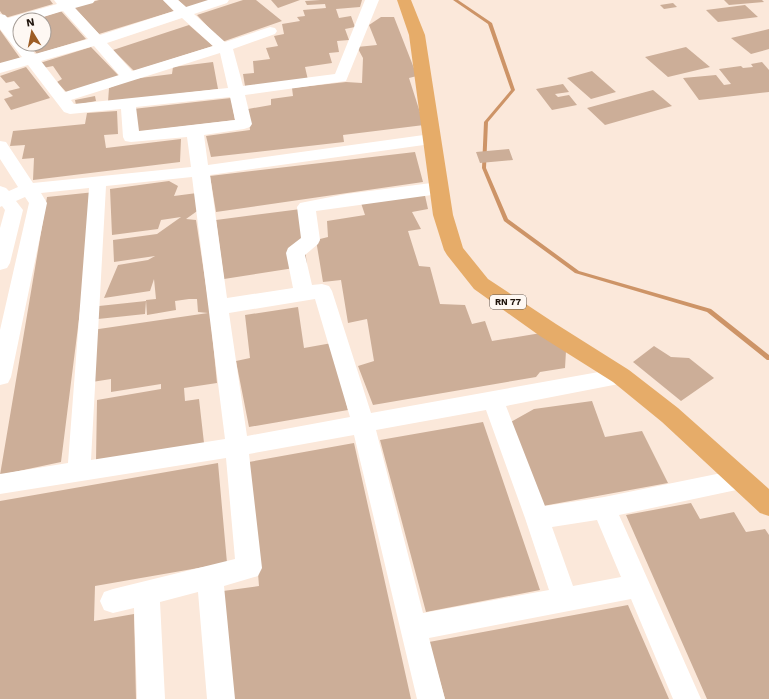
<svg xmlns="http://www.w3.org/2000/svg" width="769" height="699" viewBox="0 0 769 699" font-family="'Work Sans',sans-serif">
  <rect width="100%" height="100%" fill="#fbe8da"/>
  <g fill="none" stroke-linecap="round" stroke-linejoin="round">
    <!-- stream -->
    <path fill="#cd9467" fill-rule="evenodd" d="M453,0h5l34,23 23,67 -27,32 -2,46 22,51 71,52 132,38 58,46v5h-2l-60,-48 -132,-39 -71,-52 -22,-53 2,-46 27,-32 -23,-66z"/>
  </g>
  <!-- building -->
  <path fill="#ccae98" d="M0,0h50l3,4 -48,14 -5,-7z
    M99,0h64l11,11 -75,23 -25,-27z
    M178,0h33l-24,8z
    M243,0h13l26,21 -60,21 -25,-27z
    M271,0h29l-22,8z
    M320,0h42l-2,7 -24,2 3,9 12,-2 4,11 -10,2 4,11 -12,1 2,11 -10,1 3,10 -27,4 3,13 -63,6 -2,-12 11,-1 -1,-12 17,-2 -4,-11 12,-2 -4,-10 10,-2 -2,-10 18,-3 -3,-4 8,-1 -2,-6 23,-2 -1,-4 -18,1 -2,-4z
    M724,0h38l2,2 -35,3z
    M673,3l4,4 -13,2 -4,-4z
    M745,5l13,12 -40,5 -12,-12z
    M61,11l25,28 -49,15 -8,-10h15v-24h-10z
    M381,17h13l23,59 -8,2 15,47 -81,10 1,7 -133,15 -5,-21 44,-6 -2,-21 23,-4v-6l22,-3 -1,-8 54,-6 16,1 1,-25 -6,-11 20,-2 -8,-20z
    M189,25l24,21 -79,25 -21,-21z
    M769,29v20l-18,5 -20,-16z
    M0,30l20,28 -20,6z
    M91,47l28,29 -51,18 -11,-12 5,-3 -9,-13 -10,2 -3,-5z
    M686,47l24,20 -42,10 -23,-20z
    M213,62l5,27 -110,13 1,-14 23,-9 40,-5 1,-7z
    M762,62l7,8v22l-70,8 -16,-22 33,-3 8,10 7,-1 -12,-15 22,-3 2,2 10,-1 -2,-3z
    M26,67l24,31 -39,12 -7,-11 9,-3 -5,-5 12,-3 -6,-7 -8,2 -6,-7z
    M592,71l24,21 -25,7 -24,-21z
    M563,84l6,8 -14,2 3,3 11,-2 8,10 -25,5 -16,-21z
    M653,90l19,16 -67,19 -18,-17z
    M95,96l1,5 -20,4 -1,-5z
    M231,98l4,22 -99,12 -3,-23z
    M117,111l1,23 -14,1 2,13 75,-9 -1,23 -147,18 1,-22 -12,1 3,-14 -15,1 3,-15 72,-7 2,-11z
    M509,149l4,11 -33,3 -4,-11z
    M415,152l8,30 -207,30 -6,-36z
    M169,181l9,5 -4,10 23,-3 3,16 -14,10 10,1 14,92 7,71 -33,5 1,13 14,-2 5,44 -108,18 1,-61 64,-11v-5l-50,8v-13l-19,3v-52l116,-17 -10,-1 -1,-13h-8l-14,2 1,9 -29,5 -1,-15 10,-1 -2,-20 -4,12 -46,7 14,-33 30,-5 7,-4 -41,6 -1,-22 44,-6 24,-17 -20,3 -3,9 -46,6 -2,-46z
    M424,191l4,18 -16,3 9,17 -13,2 11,35 11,1 10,37 25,1 7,19 13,-3 7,20 49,-8 25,18 -1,17 -25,4 -4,5 -163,28 -15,-39 16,-5 -7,-42 -19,4 -7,-43 -18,2 -7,-42 12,-3 -1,-16 38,-6 -5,-15z
    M95,192l-34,270 -61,13 47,-278z
    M301,209l6,57 -83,13 -8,-59z
    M146,301l-1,13 -47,5 1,-13z
    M298,307l6,41 28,-5 16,67 -99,17 -13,-66 14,-3 -5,-43z
    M654,346l17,11 18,1 25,20 -33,23 -48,-39z
    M592,401l13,36 37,-6 26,52 -125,23 -34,-83 25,-14z
    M483,422l57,168 -114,22 -46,-172z
    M354,443l57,256h-180l-8,-108 36,-5 -10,-124z
    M218,463l9,100 -132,23 -1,35 40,-7 2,85h-136v-198z
    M691,503l9,16 34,-7 12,20 19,-3 4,6v164h-62l-81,-184z
    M628,605l41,94h-224l-16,-57z"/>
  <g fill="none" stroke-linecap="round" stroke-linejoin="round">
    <!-- minor -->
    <path fill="#fff" fill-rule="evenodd" d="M54,0h41l-2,3 -18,5 25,27 74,-24 -11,-11h15l8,7 22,-7h21l-2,3 -33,11 31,28 45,-15 5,1 2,3 -2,3 -42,15 10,37 92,-12 30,-74h14l-33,81 -101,14 7,29 -2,3 -6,2 -40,6 4,30 223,-31 6,1 2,4 -2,4 -6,1 -221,31 17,123 66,-10 -7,-35 2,-5 13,-10 -4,-31 3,-4 46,-9 93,-12 6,2 3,4 -3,4 -6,2 -123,17 4,29 -2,4 -13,11 7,30 10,-1 7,2 3,5 39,122 250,-45 8,2 3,6 -3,6 -123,24 39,100 59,-9 137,-28 8,3 4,7 -4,7 -8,3 -122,26 82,184h-28l-42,-100 -202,39 16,61h-28l-63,-264 -105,19 13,114 -4,8 -34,10 11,113h-28l-9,-107 -38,10 5,97h-28l-3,-91 -21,5 -9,-3 -4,-9 4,-9 9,-3 122,-30 -9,-101 -226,36v-20l68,-11 21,-275 -48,5 6,10 -36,174 -3,6 -8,2v-55l29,-127 -4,-6 -9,4 7,9 -13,53 -3,5 -7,2v-42l5,-18 -3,-4 -2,1v-21l6,2 3,3 9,-4 -18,-28v-18l6,1 27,41 158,-16 -4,-30 -56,5 -6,-1 -2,-4 -2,-28 -51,5 -6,-2 -36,-47 -28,8v-10l22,-6 -22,-28v-15l5,1 3,3 49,-14zM63,11l25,28 -53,15 -7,-10h-8v-10l-7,-8 7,-2v-4h13zM182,18l31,28 -81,25 -25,-28zM94,46l25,29 -54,17 -24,-31zM220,53l8,35 -154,16 -3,-4zM230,97l5,23 -96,11 -3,-24zM192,177l33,262 -134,21 15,-274zM315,299l35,118 -103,19 -18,-123zM486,410l39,108 24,72 -126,23 -47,-183zM597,520l24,57 -48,9 -21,-59z"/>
    <!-- major -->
    <path fill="#e6ac69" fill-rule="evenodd" d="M397,0h14l14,35 28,180 10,33 25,31 68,45 73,46 49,38 91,81v27l-9,-3 -98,-91 -49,-40 -73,-46 -66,-47 -27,-34 -3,-5 -11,-35 -24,-180z"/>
  </g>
  <g text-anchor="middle" stroke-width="3" stroke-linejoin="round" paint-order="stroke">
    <!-- shield labels -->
    <rect fill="#fef8f3" stroke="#635952" stroke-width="1" x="490" y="295" width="36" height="14" rx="3"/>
    <g font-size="9" font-weight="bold" fill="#20150d">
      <text x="508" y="305">RN 77</text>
    </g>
  </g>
  <!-- north arrow -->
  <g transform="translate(32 32) rotate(350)"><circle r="19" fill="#fef8f3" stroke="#a59d97"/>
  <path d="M0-3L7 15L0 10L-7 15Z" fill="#9d5d25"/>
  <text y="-6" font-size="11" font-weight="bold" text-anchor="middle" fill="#20150d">N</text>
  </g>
</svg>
